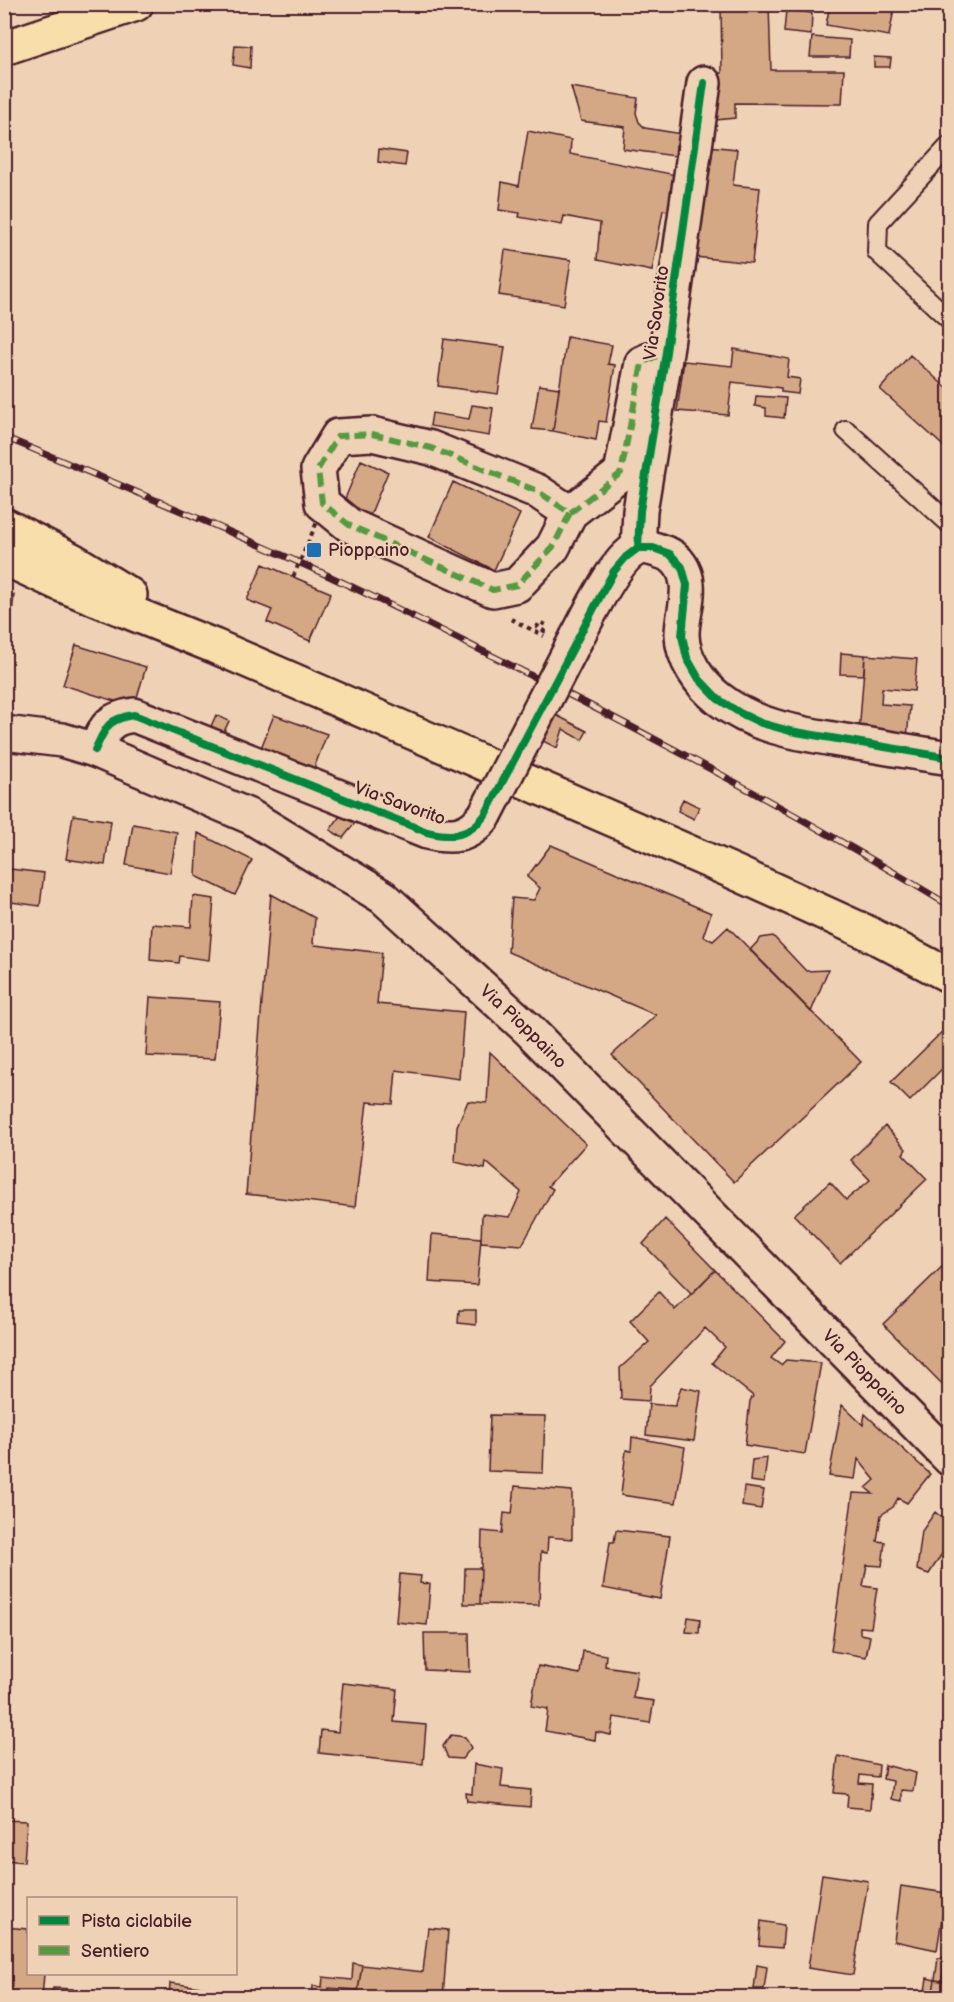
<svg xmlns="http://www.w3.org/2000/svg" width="954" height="2002" viewBox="0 0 954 2002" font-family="'Balsamiq Sans',sans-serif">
  <rect width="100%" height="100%" fill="#efd2b6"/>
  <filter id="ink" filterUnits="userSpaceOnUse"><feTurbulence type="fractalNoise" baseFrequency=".0167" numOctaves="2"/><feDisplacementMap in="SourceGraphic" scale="12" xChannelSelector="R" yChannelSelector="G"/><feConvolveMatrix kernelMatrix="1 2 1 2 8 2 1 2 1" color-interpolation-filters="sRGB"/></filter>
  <g filter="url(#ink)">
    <!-- building -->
    <path fill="#d4a885" stroke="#4a1f2b" stroke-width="1.5" d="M721,4h48l2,66h73l-2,34 -107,-1v15l-19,2 -1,-46 7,-1z
      M830,4h65l-6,32 -63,-11z
      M786,10l26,3 -1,22 -27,-3z
      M812,37l38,3 -1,17h-39z
      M235,45l16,1 -1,22 -17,-3z
      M874,57l17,1 -1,9h-16z
      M571,87l67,11 -2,15 3,9 6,6 43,7 -1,11 -11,-1 -1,11 -52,-7 2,-22 -44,-6z
      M528,131l43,9 -1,14 106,21 -4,37 -9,-2 -11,61 -55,-11 3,-37 -36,-7 -2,9 -43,-8 1,-4 -21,-3 3,-28 17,4z
      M707,146l30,3 -4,36 27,3 -8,75 -57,-6z
      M379,149l28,4 -2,13 -27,-4z
      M505,250l66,10 -7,45 -65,-10z
      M567,337l45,8 -4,19 7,1 -9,57 -7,-1 -3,19 -43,-9z
      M444,339l61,8 -7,47 -60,-8z
      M734,349l55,10 -2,18 13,2 -2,15 -17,-2v-4l-49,-6 -4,33 -51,-4 7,-50 48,5z
      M910,355l40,36v61l-70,-63z
      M539,385l20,3 -6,43 -21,-2z
      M756,396l30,2 -2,20 -18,-2v-8l-11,-2z
      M472,405l21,3 -4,28 -59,-10 2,-13 37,6z
      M361,460l27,12 -19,46 -27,-12z
      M453,482l67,32 -26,56 -65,-33z
      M263,564l68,29 -21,48 -43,-19 5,-12 -25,-10z
      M4,594l10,1 -10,90z
      M76,645l70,22 -12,40 -71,-22z
      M841,653l24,2 -1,20 -24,-1z
      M865,655l52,4 -3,32 -32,-3 -1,16 29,2 -3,32 -48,-4z
      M554,714l33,17 -5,9 -19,-11 -6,19 -16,-8z
      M216,715l13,6 -9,19 -13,-5z
      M274,715l53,19 -13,34 -53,-20z
      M683,799l16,8 -5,12 -16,-8z
      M73,815l38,6 -6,44 -39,-6z
      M340,816l15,7 -12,15 -13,-8z
      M133,824l44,8 -7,41 -44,-8z
      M198,833l54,27 -17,35 -39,-19z
      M551,845l160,68 -8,23 10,5 15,-14 133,135 -127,120 -122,-127 44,-40 -148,-63 4,-54 22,2 6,-12 -13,-11z
      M10,869l34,4 -4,33 -36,-5v-18h4z
      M271,894l44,24 -2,25 2,2 67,8 -5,51 87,8 -5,67 -63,-9 -3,34 -26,-2 -12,105 -109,-13z
      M193,896l21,3 -5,61 -29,-4 -1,7 -29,-3 2,-36 39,3z
      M773,936l33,35 22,-1 -17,42 -61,-62 11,-12z
      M150,997l70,5 -5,57 -69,-3z
      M950,1024v37l-40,40 -19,-19z
      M490,1052l96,92 -38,42 5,3 -31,56 -41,-3 1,-28 28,3 11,-25 -35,-30 -1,7 -30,-7 2,-36 11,-25 19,2z
      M885,1126l21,23 -3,5 24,25 -87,84 -46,-48 36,-33 16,18 24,-20 -19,-20z
      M665,1219l50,51 -23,24 -49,-50z
      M432,1234l49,4 -4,47 -48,-3z
      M950,1259v133l-67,-68z
      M715,1270l70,71 -14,17 10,7 5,-5 35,3 -16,91 -60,-9 5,-44 3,-5 -41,-33 13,-16 -20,-19 -55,58 -1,15 -28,-2 -1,-31 29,-26 -19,-21 29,-29 16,18z
      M459,1310h17v15l-18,-2z
      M681,1387l20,4 -7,50 -48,-6 3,-31 26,2z
      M842,1405l21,20 2,-11 65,60 -23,29 -9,-5 -5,9 -12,8 -4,26 8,1 -3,24 -15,-1 -4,21 14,2 -6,40 -11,-1v7l10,2 -4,21 -35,-6 22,-158 20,1 -7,-6 9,-8 -17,-21 -3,20 -26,-3z
      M490,1415l55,1 -2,57 -55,-2z
      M632,1437l53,10 -9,56 -55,-8 5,-45 5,1z
      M767,1458l-3,25 -14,-2 2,-21z
      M515,1486l57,5v48l-24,-2 -1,16 -6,-1 -2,53 -59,-1 2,-73 20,2 2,-20 8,1z
      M744,1487l20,3 -3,19 -19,-3z
      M935,1512l15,12v17l-21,33 -12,-4 5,-39z
      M616,1530l54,6 -10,63 -57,-11 7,-46h4z
      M465,1568h16l-1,36h-16z
      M400,1574l21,2 -1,7 10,1 -3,41 -31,-3z
      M688,1617l12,2 -1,14 -13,-1z
      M424,1633h45l1,39 -45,-2z
      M583,1651l23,4 -1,11 32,5 -4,27 21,3 -4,22 -36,-6 -3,18 -15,-3 -1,8 -50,-9 3,-22 -17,-3 7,-40 42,8z
      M343,1683l54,6 -3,33 32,3 -3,39 -104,-11 2,-23 17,2z
      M451,1735l14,2 6,11 -9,11 -14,-1 -5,-12z
      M838,1756l41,9 -1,12 -18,-2 -1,8 13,1 -2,25 -23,-2 1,-13 -14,-1z
      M474,1764l29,5 -2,18 30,3 -1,17 -63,-6 -1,-8 6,1z
      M885,1765l31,8 -3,18 -12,-1v11l-10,-2 2,-18 -10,-2z
      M4,1820l23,1 -3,41 -20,-2z
      M822,1874l46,7 -15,94 -45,-7z
      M901,1886l45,7 -9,57 -43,-9z
      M761,1921l23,4 -2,23 -23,-2z
      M4,1927l24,2v45h16l-2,24h-24v-3l-14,-1z
      M428,1928l20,2 -5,68h-86l5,-33 61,7z
      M938,1958h6l-2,23 -7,-1z
      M353,1963l9,2 -4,25 -29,-2 -1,10h-16l1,-12 9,1 1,-10 29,3z
      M757,1965l10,2 -3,22h-10z
      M927,1978l8,2 -3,18h-8z
      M935,1980l15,3v15h-18z
      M170,1983l60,8 -1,7h-60z
      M53,1988l20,1 -1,9h-21z"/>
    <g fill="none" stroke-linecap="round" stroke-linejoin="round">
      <defs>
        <path id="lane" d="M950,145l-72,78 -1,29 73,68
          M846,430l104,94"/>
        <path id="street" d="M570,513l-17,34 -36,38 -24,5 -144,-65 -27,-22 -4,-34 20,-33 34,-2 59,14 106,43 33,22 51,-40 21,-110 24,-11
          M638,548l2,-37 26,-159 38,-269
          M577,637c11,-20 40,-82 62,-89 8,-2 18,2 26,5 13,4 21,18 22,31 2,16 -5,34 -5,50 0,25 18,50 37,65 38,30 86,35 132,43 33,5 66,11 99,16
          M95,750c11,-23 12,-31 39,-35l293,117c25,6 42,5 58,-17"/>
        <g id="secondary">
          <path id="s1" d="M4,733l58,7 33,10 156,67 132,80 145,132 422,430"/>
        </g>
        <path id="highway" d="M4,48l132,-44
          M4,525l70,36 56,34
          M4,558l58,27 152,61 518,225 132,60 86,45"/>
      </defs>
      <!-- lane casing -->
      <use href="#lane" stroke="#4a1f2b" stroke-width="22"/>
      <!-- street casing -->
      <use href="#street" stroke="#4a1f2b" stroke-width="38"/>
      <!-- secondary casing -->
      <use href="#secondary" stroke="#4a1f2b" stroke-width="38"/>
      <!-- highway casing -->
      <use href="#highway" stroke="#4a1f2b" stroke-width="38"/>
      <!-- path -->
      <path stroke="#4a1f2b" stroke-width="4" stroke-dasharray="4.5 4.5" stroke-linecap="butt" d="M511,619l33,17
        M546,632l-9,-5 3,-5 8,4"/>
      <!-- lane -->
      <use href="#lane" stroke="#efd2b6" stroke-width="18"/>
      <!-- street -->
      <use href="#street" stroke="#efd2b6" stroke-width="33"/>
      <!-- secondary -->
      <use href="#secondary" stroke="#efd2b6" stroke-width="33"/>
      <!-- highway -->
      <use href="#highway" stroke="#f8deab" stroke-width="33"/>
      <defs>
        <path id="rail" d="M4,437c102,42 203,84 303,129 78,35 153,74 229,112 141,71 279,146 414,228"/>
      </defs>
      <!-- rail casing -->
      <use href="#rail" stroke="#4a1f2b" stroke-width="7"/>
      <!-- rail -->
      <use href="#rail" stroke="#efd2b6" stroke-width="4.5" stroke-dasharray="14" stroke-linecap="butt"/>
      <defs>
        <path id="street-bridge" d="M485,815l92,-178"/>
      </defs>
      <!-- street-bridge casing -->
      <use href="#street-bridge" stroke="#4a1f2b" stroke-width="38" stroke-linecap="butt"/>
      <!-- path-bridge -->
      <path stroke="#4a1f2b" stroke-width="4" stroke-dasharray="4.5 4.5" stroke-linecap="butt" d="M293,577l24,-55"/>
      <!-- street-bridge -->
      <use href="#street-bridge" stroke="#efd2b6" stroke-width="33"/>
      <!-- quiet -->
      <path stroke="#559a41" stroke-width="6" stroke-dasharray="12 6" stroke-linecap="butt" d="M570,513l-17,34 -36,38 -24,5 -144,-65 -27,-22 -4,-34 20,-33 34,-2 59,14 106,43 33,22 51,-40 21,-110 24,-11"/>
      <defs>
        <path id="cycleway" d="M638,548l2,-37 26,-159 38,-269
          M95,750c11,-23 12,-31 39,-35l293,117c25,6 42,5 58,-17l118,-224 11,-20 12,-14 12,-9h15l17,6 12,13 5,18 -5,51 5,22 12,21 19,20 22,14 21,10 29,8 160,27"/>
      </defs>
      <!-- cycleway casing -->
      <use href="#cycleway" stroke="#efd2b6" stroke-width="11"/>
      <!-- cycleway -->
      <use href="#cycleway" stroke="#00873e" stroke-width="8"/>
    </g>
  </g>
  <!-- markers -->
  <rect fill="#1f6fb2" stroke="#efd2b6" stroke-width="2" x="306" y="542" width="16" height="16" rx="3"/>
  <g text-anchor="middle" stroke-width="4.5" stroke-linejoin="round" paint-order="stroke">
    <!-- street labels -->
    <g font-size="18" fill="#4a1f2b" stroke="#efd2b6">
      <text transform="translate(656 313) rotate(-82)" y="6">Via Savorito</text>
      <text transform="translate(400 803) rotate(20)" y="6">Via Savorito</text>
      <text dy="6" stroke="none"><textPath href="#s1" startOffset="608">Via Pioppaino</textPath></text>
      <text dy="6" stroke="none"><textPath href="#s1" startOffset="1094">Via Pioppaino</textPath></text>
    </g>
    <!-- poi labels -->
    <g font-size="18" fill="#4a1f2b" stroke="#efd2b6" text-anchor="start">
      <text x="328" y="556">Pioppaino</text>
    </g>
  </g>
  <!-- margin -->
  <rect width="954" height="2002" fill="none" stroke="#efd2b6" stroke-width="24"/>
  <rect x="12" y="12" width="930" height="1978" fill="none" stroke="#4a1f2b" stroke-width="2" filter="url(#ink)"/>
  <!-- legend -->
  <rect x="27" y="1897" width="210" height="78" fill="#efd2b6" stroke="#ad8a7e" stroke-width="1.5"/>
  <rect x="39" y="1916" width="30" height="9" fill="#00873e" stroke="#ad8a7e" stroke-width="1.5"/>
  <text x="81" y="1927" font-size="18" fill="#4a1f2b">Pista ciclabile</text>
  <rect x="39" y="1946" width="30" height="9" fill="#559a41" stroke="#ad8a7e" stroke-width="1.5"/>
  <text x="81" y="1957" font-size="18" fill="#4a1f2b">Sentiero</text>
</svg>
